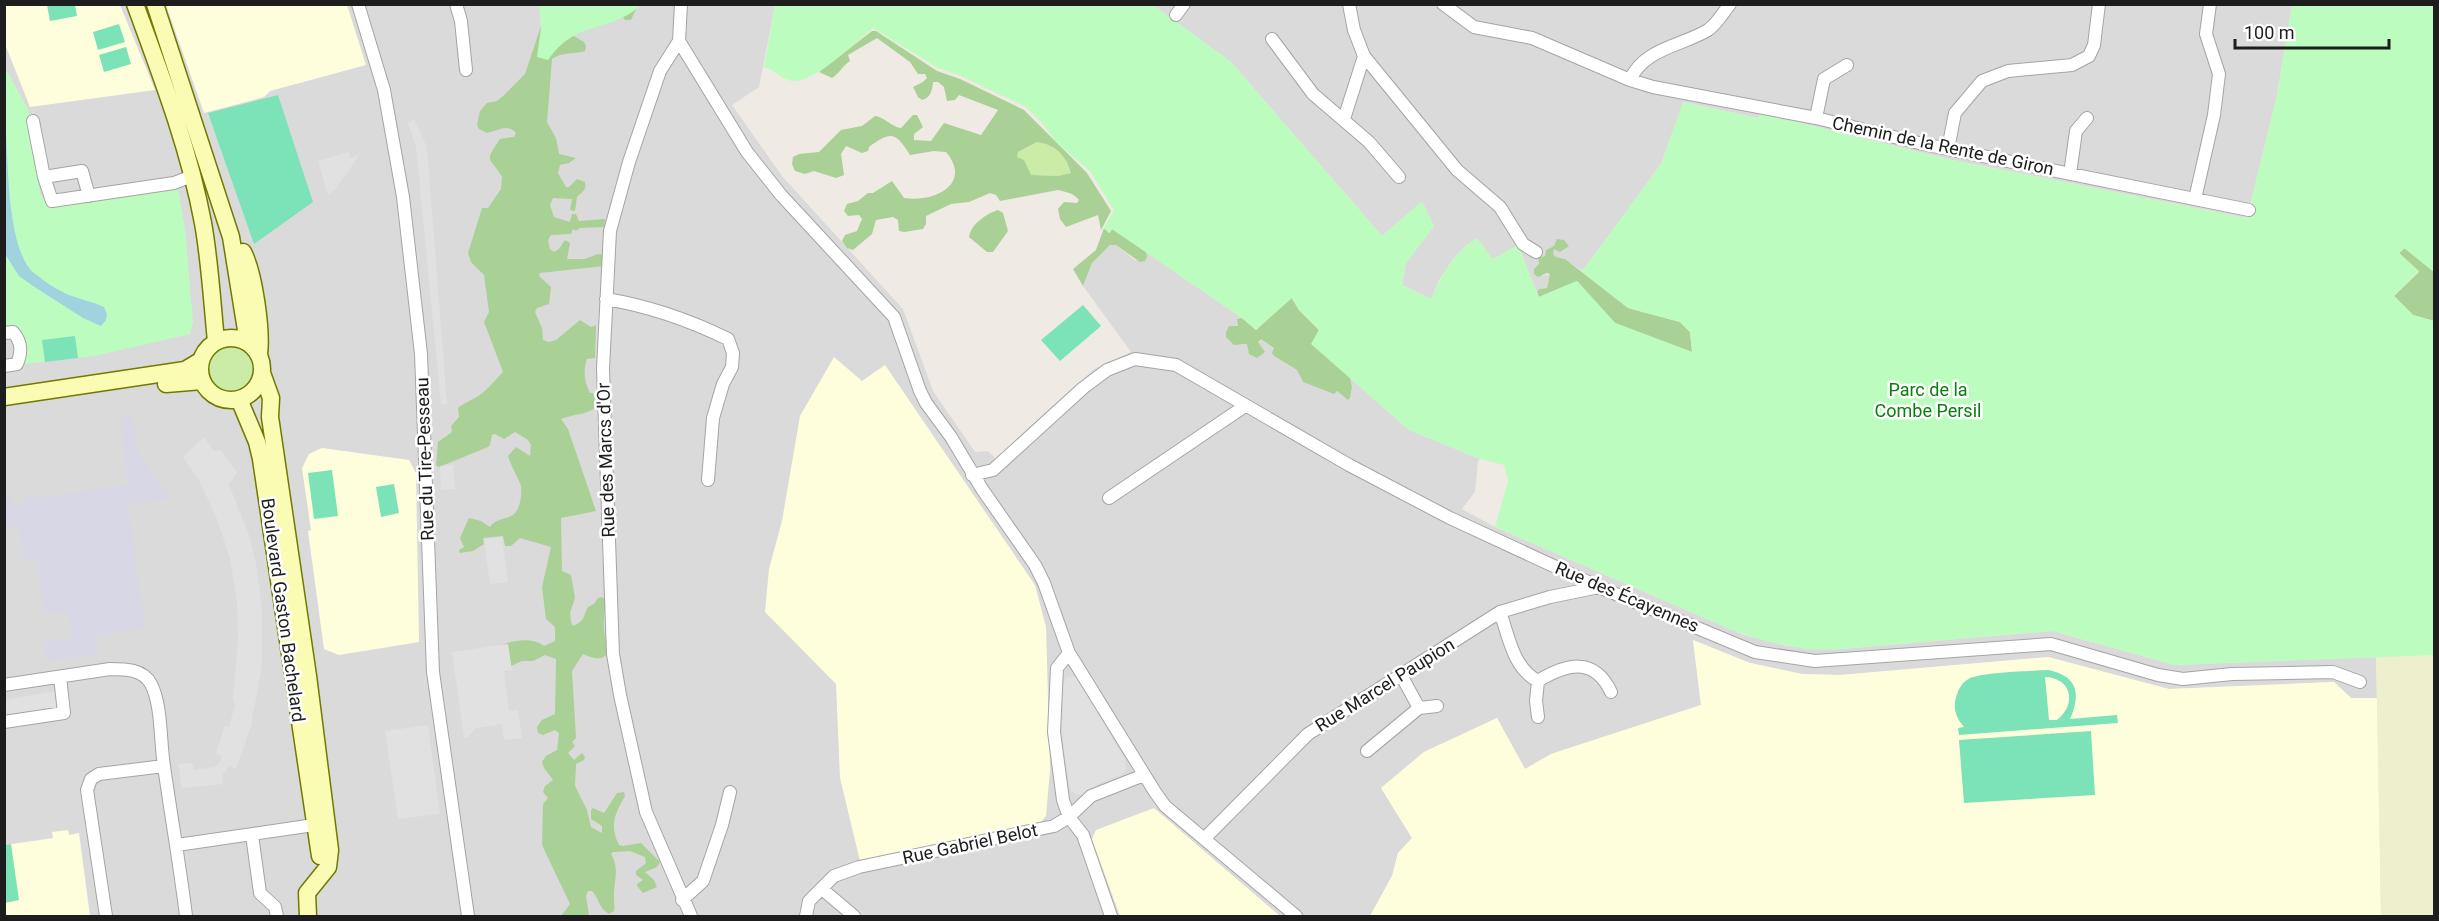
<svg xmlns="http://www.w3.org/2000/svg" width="2439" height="921" viewBox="0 0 2439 921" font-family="Roboto,sans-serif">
  <rect width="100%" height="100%" fill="#efeae3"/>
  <!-- residential -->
  <path fill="#dbdada" d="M5,5h770l-16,82 -27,18 50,71 121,133 30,82 42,61 13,-1 8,8 98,-90 37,-17 -48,-66 9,-23 18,-18h6l19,15 12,-3 -1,-5 96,66 -5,1 1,7h-3l5,19 8,-1 1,10 12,-16 13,10v8l23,14 6,12 30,11 4,-2 13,7 2,-11 -2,-9 59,52 71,29 -2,2 -3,31 -13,17 33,18 249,108 43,11 42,4 224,-19 121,34 202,-8 1,41h-26l-17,-16 -165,7 -121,-32 -208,18 -38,-1 -52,-11 -57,-23 8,65 -150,49 -26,15 -28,-51 -73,34 -43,36 31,50 -14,15 -6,23 -22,40h-1365z
    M1153,5h1139l-15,90 -30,123 -299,-59 -188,-46 -2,5 -74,-16 -23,62 -77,105 -4,1 -15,-11 -9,-2 -3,-3 1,-8 -8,4 -1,6 -7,4 4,16 8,-2 -3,14 -8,1 -2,3 -19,-47 -25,14 -39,-1 -15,22 -8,19 -29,-14 4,-22 28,-37 -12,-24 -40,34 -151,-174z"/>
  <!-- education -->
  <path fill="#fffedc" d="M4,5h116l35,85 -125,17 -25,-63z
    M166,5h181l19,60 -96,26 -6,6 -60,16z
    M834,357l28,24 23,-16 150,220 11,42 4,143 -4,46 -6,7 -180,38 -20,-83 -4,-94 -71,-72 4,-43 13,-48 18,-105z
    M322,448l87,12 7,13 3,169 -80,13 -15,-6 -16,-118 3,-1 -9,-62 7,-14z
    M1693,640l57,23 52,11 38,1 208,-18 121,32 165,-7 17,16h26l4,218h-1011l22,-40 6,-23 14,-15 -31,-50 43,-36 73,-34 28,51 26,-15 150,-49z
    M1154,808l126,108h-160l-28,-77 4,-9z
    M68,830l1,5 10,-2 11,83h-85v-71l48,-7 -1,-6z"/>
  <!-- farmland -->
  <path fill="#eeefcd" d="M2434,655v261h-53l-5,-259z"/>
  <!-- grass -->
  <path fill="#cbeca6" d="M1037,142c22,4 26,10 34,31l-13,3 -27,-1 -14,-18 1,-5z
    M205 369a25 25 0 1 1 50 0a25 25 0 1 1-50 0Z"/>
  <!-- forest -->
  <path fill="#a9d095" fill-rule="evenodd" d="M638,5l-7,15h-6l-4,-6 -56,17 19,11 2,4 -1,5c-12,4 -21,0 -33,8l-5,63 9,16 3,16 17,4 -7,5 -9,2 -2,8 8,14h3l8,-8 8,3c2,9 -4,10 -8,15l-2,14 -5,-1 2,-11 -19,-1 -3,7 4,12 16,5 2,-8h4l3,7 26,-2 -1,8 -24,1 -4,3 -3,-2 -2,5 -20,1 -3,5 2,9 4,3 5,-3 6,-9 5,3 -3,16h18l13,-5 6,1v11l-64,7 -1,3 12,11 -2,17 -12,4 -2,4 7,16 1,12 6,2 7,-2 24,-20 11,7 5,-2 -1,33 -8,1c-4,12 -3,22 3,34h3l4,14c-11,8 -24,7 -36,12l7,10 28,82 -35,7 1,53 9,4 4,23 -5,15 1,9 2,4c12,-5 10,-9 15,-19l6,-3 4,-6 4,-1 4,4c-3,15 -4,36 4,49 -7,12 -16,9 -27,4l-11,17 4,67 -4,4 3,4 -7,7 6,7 8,-7 3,4 -1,3 -8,4 -1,22 12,24 4,17 11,6v-7l-11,-7v-9l2,-2 11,5 13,-20 7,-1 1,4c-10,18 -16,28 -6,49l4,1 18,-3 19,19 -3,5 -12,5 9,8 3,7 -14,6 -6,-7v-2l6,-4 -7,-5v-4l10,-8 -1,-6 -15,-6 -17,1 -2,2c8,13 4,24 3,37 -1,7 1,13 0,20l-5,3c-11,-6 -9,-15 -17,-23h-4l-2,5 3,20h-28l9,-12 -28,-59 1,-41 5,-6 -5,-6 2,-6 8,-6 -9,-12 -2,-6 4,-6 11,-6 2,-17 -4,-3 -12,5 -5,-2 -1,-6 5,-7 13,-6 1,-55 -11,-4 -12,6h-11l-11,5 -11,-20c12,-6 32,-9 44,0l11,-5v-14l-9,-8 -4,-32 9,-40 -31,-9 -9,8h-6l-2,-10 -20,2 1,6 -11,7 -13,2 -1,-3 5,-3 -4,-9 9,-20 12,3 9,6c5,-8 13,-7 21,-11 9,-4 11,-20 10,-30 -1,-5 -11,-22 -13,-30l8,-9 14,9 1,-11 -3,-5 -13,-8 -11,7 -9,-5 -3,1 -2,10 -2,2 -49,20 -3,-2 2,-23 14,-10 -1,-6 8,-9 -1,-9c6,-5 10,-6 17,-10 10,-5 19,-17 28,-26l-19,-50 5,-10 -5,-37 -13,-13 -3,-9 14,-45h6l13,-19 1,-12c-12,-21 -19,-13 -2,-38l14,-2 2,-4c-8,-10 -18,-2 -29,0l-8,-4 -2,-4 3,-14 7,-8 10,-2 6,-5 22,-22 21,-63z
    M872,31h4l61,40 23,8 64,31 63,63 24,38 -10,19 -3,-15 -32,12 -6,-8 -2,-10 6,-7 13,1 2,-3c-5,-7 -13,-8 -21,-10l-58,11 -4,-6 -6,-2 -21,9 -18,2 -25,12v8l-3,5 -19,3 -5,-1 -1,-11 -5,-3 -17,3 -4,14 -19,16 -6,-2 -5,-7 3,-6 12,-4 5,-12 -3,-4 -11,1 -4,-5 3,-7 11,-3 10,-8h5l19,-12 12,17c30,5 69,-14 42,-46l-12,-1 -24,4c-14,-22 -18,-25 -41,-8l-1,4 -6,2 -16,-7 -5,8 3,21 -8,3 -22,-7 -9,3 -10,-3 -3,-7 1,-7 6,-3 20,-2 22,-22 21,-4 13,-10c10,1 16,11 26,12l12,-13h4l6,12 -9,7v6l17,1 13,-18 37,12 17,-25 -39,-15 -4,5 -8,1 -3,-14 -6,-5h-5c-1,9 -2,15 -11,18l-4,-3 -5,-10 10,-5 4,-4 -2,-4h-7l-8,-12 -33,-24 -29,17 2,6c-7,4 -10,12 -18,17l-13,-6zM1037,142c19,3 28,12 34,31l-13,3 -27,-1 -7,-15 -7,-3 1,-5z
    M998,210l5,3 5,18 -15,21h-6l-18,-15c2,-13 17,-23 29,-27z
    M1104,228l5,5 3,-4 34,23 1,5 -2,4 -5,1 -24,-17h-6l-18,18 -9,23 -10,-17 23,-19z
    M1557,239l7,1 5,6 -9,6 -6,-3 -1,5 3,3 9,2 63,49 52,14 10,10 2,20 -77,-29 -38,-42 -38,16 -2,-5 2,-3 8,-1 3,-14 -3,-1 -9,4 -4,-3v-5l5,-5 -1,-6 7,-2 1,-6 8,-4z
    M2405,248l29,24v49l-21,-6 -19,-19 25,-24 -20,-19z
    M1291,297l8,13 20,20 -7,14 38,34 2,9 -2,11 -2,2 -11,-9 -3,3 -31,-12 -6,-12 -23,-14 -2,-3 2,-5 -13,-9 -3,3 7,10 -8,6 -8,-4 -2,-10 -13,1 -8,-8v-5l3,-6h9l-1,-7 5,-1 14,12z"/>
  <!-- park -->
  <path fill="#bdfcbf" d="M539,5v-1l102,1c-30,28 -65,14 -93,55l-11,-3 4,-29z
    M775,5h378l78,57 151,174 40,-35 12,25 -28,37 -4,22 29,14c10,-23 23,-48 46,-61l16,21 25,-14 21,52 38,-16 38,42 77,29 -2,-20 -10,-10 -52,-14 -48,-38 4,-1 77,-105 22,-62 75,16 2,-5 188,46 299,59 30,-123 15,-90h142v267l-30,-24 -5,5 20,18 -25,25 19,19 21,6v334l-260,10 -121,-34 -224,19 -24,-1 -40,-8 -33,-11 -237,-103 13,-46 -4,-16 -24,-6 -71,-29 -98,-86 8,-14 -20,-20 -7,-12 -36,32 -14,-12 -130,-89 -2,4 -6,-5 10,-18 -24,-39 -33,-28 -14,-19 -17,-17 -65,-31 -23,-8 -65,-40c-17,14 -59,55 -80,53 -11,-1 -19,-12 -29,-14z
    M4,66l24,43 12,84 7,11 9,3 122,-19 7,41 8,93 -3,12 -96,22 -78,9 -1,-37 -9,-2 -2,-8z"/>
  <!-- pitch -->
  <path fill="#7ce2b7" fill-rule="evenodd" d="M47,5h28l2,11 -27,5z
    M119,24l6,18 -27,8 -5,-18z
    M126,47l5,17 -27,8 -5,-17z
    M278,95l35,107 -59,42 -46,-131z
    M1083,305l18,21 -41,35 -19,-21z
    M75,336l3,22 -33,4 -3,-22z
    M332,470l6,46 -24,3 -6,-46z
    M394,484l5,29 -18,4 -5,-30z
    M2048,670c30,6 33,24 22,49l47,-4 1,8 -159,12 -1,-7 6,-1c-7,-8 -10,-15 -9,-25 2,-11 7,-22 18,-25 17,-5 55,-6 75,-7zM2045,677c27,1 32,27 12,43h-8z
    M2091,731l4,64 -131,8 -5,-63z
    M11,844l8,56 -14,3v-58z"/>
  <!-- parking -->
  <path fill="#e1e1e1" d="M414,119l12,26 2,15 19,244h-6l-25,-257 -8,-24z
    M349,152l2,6 9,-4 -25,36 -7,5 -10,-34z
    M204,437l10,14h7l16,21 -8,13 20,50 7,29 6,45v56l-11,61 -15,43 -7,-3 -7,10 1,8 -41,4 -4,-24 14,-1 2,7 21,-3 5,-5 2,-6 -6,-3 9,-27 4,1 6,-22 -2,-6 5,-60 -1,-38 -7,-43 -13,-39 -18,-39 -16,-23z
    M453,465l2,24 -14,1 -1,-24z
    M502,537l6,45 -18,2 -6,-45z
    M508,644l4,26 -8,1 5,40 9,-1 4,28 -18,2 -2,-16 -26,4 -9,10 -3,-1 -12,-85z
    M1073,676l5,3 47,81 1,9 -5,6 -21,8 -15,11 -7,1 -7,-4 -2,-6 -7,-53 1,-46 3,-8z
    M66,689l5,27 -66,11v-27z
    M428,725l12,89 -42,5 -13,-88z"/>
  <!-- plaza -->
  <path fill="#d7d7e5" d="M132,417l7,35 9,16 22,30 -42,7 17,123 -49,7 2,19 -52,7 -3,-19 29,-4 -4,-26 -23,2 -8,-53 -13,1 -5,-36 -14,1v-30l6,-1 2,11 13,-2v-11l10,-1 2,5 90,-13 -7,-67z"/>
  <!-- water -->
  <path fill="#a1d3df" d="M4,104c5,40 0,144 30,169 10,8 23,17 35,22 11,4 24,7 35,12l3,7 -1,6 -5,6 -18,-8 -50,-32 -14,-10 -14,-22z"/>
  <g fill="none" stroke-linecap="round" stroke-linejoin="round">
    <defs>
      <path id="street" d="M358,4l26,86 19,107 18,157 12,318 35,244
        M456,4l5,17 5,49
        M681,4l-2,37 -19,30 -31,91 -19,69 -7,138 10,285 7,41 26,117 45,104
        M1349,4l5,26 10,26 93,114 43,37 23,37 13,8
        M1443,4l31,23 58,11 98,42 23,7 163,31 107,26 326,66
        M1176,15l8,-11
        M1272,39l41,55 56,48 30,35
        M679,41l68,111 34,43 113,122 26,74 6,12 25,34 31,52 53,76 9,18 25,70 86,139 10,14 131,110
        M1630,80c14,-32 52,-34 78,-50 9,-6 15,-17 22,-26
        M1816,118l8,-39 23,-14
        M1344,119l20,-63
        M33,121l11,56 8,24 122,-18 18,-7
        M1948,149l7,-36 27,-32 26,-10 64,-6 17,-9 5,-11 5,-41
        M2070,174l6,-43 11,-13
        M44,177l38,-6 7,25
        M2195,199l19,-84 5,-41 -13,-40 4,-30
        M606,299c43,7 83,21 122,40l5,14 -1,14 -9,17 -10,34 -5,62
        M4,333l9,-1c9,10 9,20 4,32l-13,2
        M972,475l21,-5 90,-82 24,-18 28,-11 41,6 173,100 101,53 149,69 156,65 60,9 236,-17 107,31 25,4 49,-5 101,-2 27,10
        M1109,498l136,-92
        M1500,612c9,25 13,56 38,69
        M1069,653l-12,15 -3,64 9,68 6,17 14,18 28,81
        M1538,681c28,-17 56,-25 73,11
        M1538,681l-2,20 2,16
        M4,685l106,-16c15,0 33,0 41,15 11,21 9,58 13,82 7,50 16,100 22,150
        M1419,708l18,-2
        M4,722l60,-9 -4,-36
        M1367,751l52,-43 -18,-33
        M252,835l8,58 15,14 2,9
        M1205,838l103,-104 192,-122 50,-15 49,-10
        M177,845l137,-20
        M822,889l32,27
        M682,900l21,-19 19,-56 8,-33
        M106,916l-19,-126 4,-11 8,-5 65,-8
        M806,916l3,-15 25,-25 25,-9 195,-41 15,-9 22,-21 53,-21"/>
      <path id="secondary" d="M135,4c26,71 54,144 68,219 7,39 9,79 13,118
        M155,4l76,233 15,93 7,16
        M243,252c11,21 19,78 16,102
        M200 369a31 31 0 1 1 62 0a31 31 0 1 1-62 0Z
        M262,373l9,25 -1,19 38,259 22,174 -2,17 -21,26 1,23
        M166,384l36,-3
        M4,397l181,-27 15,-9
        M239,399l18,43 4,17 59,397"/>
    </defs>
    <!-- street casing -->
    <use href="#street" stroke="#a4a4a4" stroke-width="14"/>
    <!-- secondary casing -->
    <use href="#secondary" stroke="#707900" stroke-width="19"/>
    <!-- street -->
    <use href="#street" stroke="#fff" stroke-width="12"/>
    <!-- secondary -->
    <use href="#secondary" stroke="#fbfcb3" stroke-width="16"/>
  </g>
  <g text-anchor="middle" stroke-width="5" stroke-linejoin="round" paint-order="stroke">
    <!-- street labels -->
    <g font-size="18" fill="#1d1d1d" stroke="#fff">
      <text transform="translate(1943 146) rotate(12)" y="6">Chemin de la Rente de Giron</text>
      <text transform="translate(425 459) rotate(-92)" y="6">Rue du Tire-Pesseau</text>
      <text transform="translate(606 460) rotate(-92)" y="6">Rue des Marcs d'Or</text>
      <text transform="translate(1627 597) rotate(23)" y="6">Rue des Écayennes</text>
      <text transform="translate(283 610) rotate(82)" y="6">Boulevard Gaston Bachelard</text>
      <text transform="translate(1385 685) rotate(-32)" y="6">Rue Marcel Paupion</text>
      <text transform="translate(970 844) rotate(-12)" y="6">Rue Gabriel Belot</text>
    </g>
    <!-- park labels -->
    <g font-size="18" fill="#06810c" stroke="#fff">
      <text x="1928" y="396">Parc de la<tspan x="1928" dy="21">Combe Persil</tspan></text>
    </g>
  </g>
  <!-- border -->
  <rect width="2439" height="921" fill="none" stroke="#1d1d1d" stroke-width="12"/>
  <!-- scale -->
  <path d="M2235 39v9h154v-9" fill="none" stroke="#1d1d1d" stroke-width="3"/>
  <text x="2244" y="39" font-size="18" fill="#1d1d1d" stroke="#ffffff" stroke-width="4.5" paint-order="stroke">100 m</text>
</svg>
